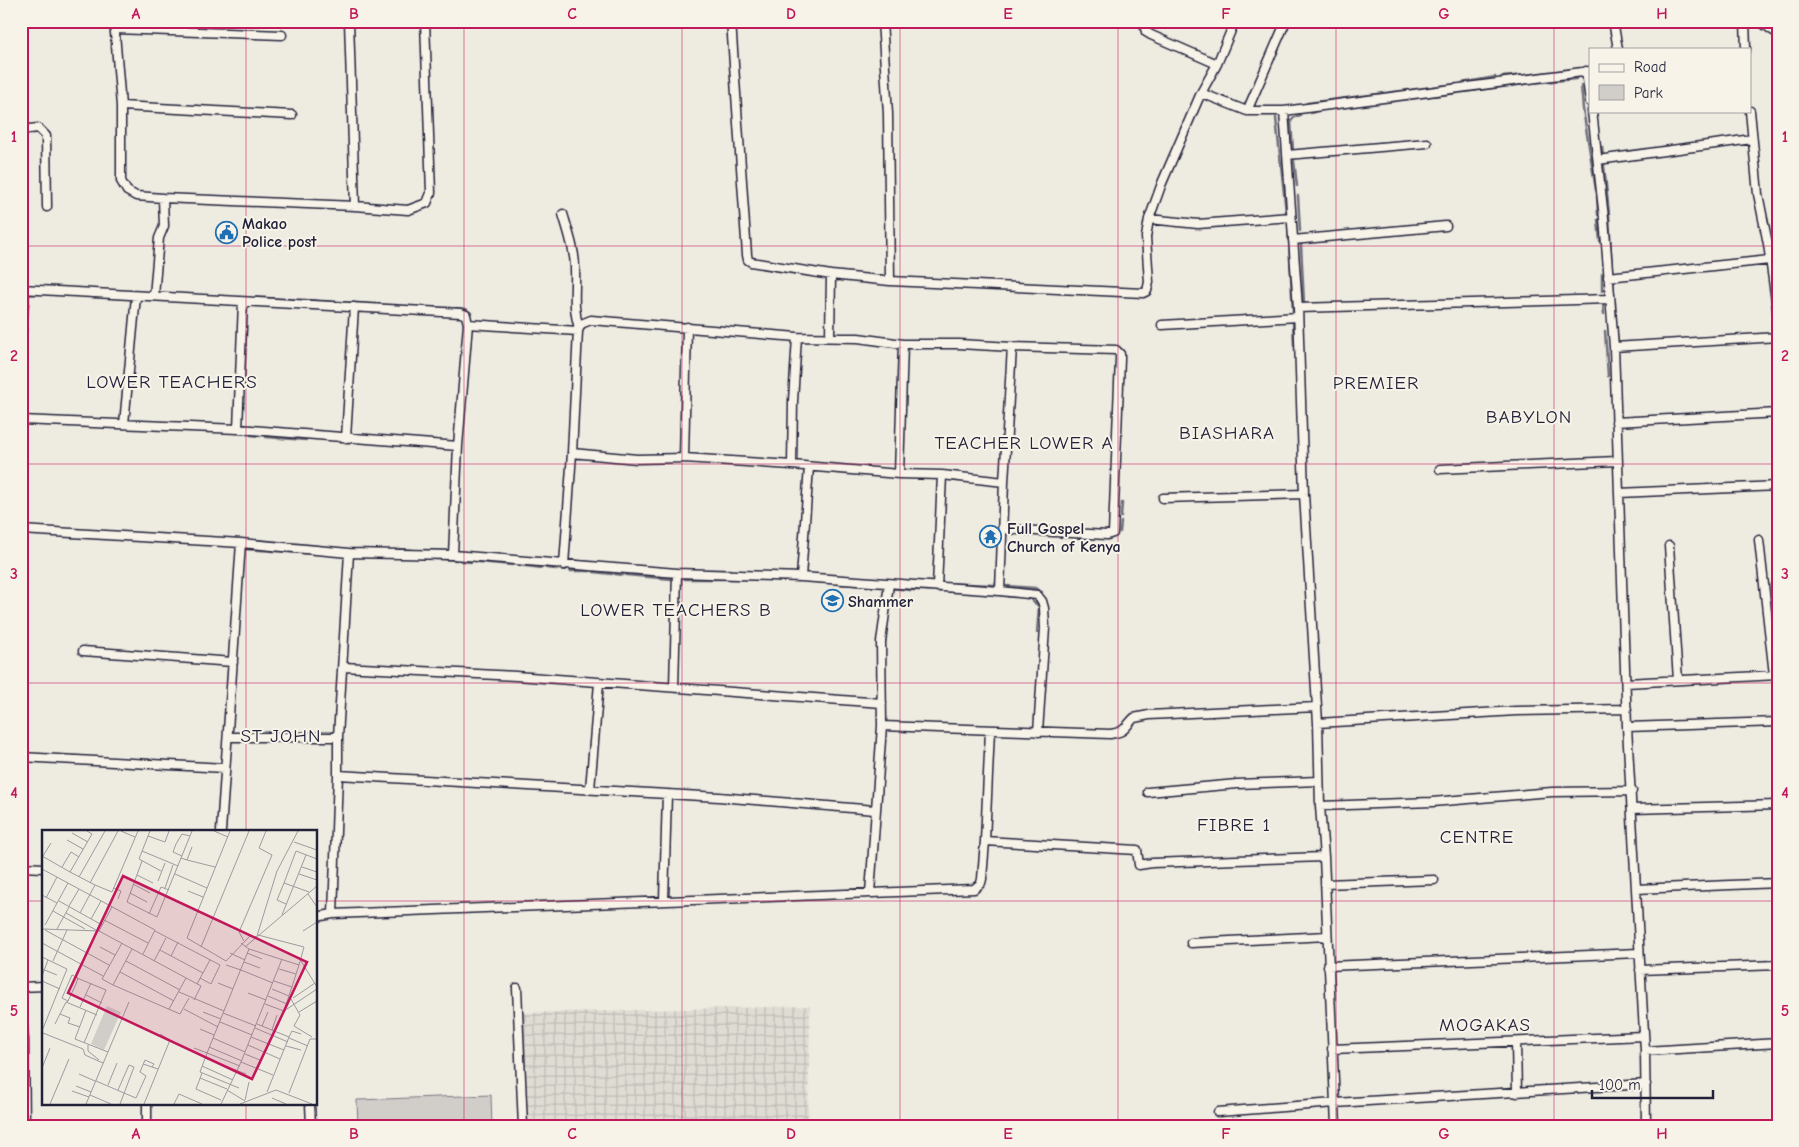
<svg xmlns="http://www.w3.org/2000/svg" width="1799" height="1147" viewBox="0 0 1799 1147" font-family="'Comic Neue',sans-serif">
  <defs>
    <pattern id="industrial-grid" width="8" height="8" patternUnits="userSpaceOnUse" patternTransform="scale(1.25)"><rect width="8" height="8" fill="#dfdcd4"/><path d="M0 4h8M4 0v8" fill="none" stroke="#bfbcb7"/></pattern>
  </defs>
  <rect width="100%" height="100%" fill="#eeebe1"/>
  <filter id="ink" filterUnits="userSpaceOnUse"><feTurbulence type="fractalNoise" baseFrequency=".02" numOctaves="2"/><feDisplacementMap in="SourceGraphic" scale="10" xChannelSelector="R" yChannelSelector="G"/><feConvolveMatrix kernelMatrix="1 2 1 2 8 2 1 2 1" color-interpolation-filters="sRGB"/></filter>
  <g filter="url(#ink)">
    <!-- industrial -->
    <path fill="url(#industrial-grid)" d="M810,1006l-2,120h-280l-7,-113z"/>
    <!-- green -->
    <path fill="#d1cdc9" stroke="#7a7882" d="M491,1095l1,31h-134l-1,-26z"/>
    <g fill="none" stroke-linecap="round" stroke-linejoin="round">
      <!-- stream -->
      <path stroke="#716f7b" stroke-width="2.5" d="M1541,74l38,-5
        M1501,77l25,-2
        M1462,83l33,-6
        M1511,85l65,-6
        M1581,85l2,24 13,81
        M1463,92l35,-5
        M1419,97l38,-4
        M1307,103l149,-19
        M1293,106l4,-1
        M1311,113l12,-4
        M1276,118l10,94
        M1602,147l7,67 3,58
        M1293,151l-2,-30 2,-3 7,-3
        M1294,161l3,25
        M1298,196l2,35
        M1597,196l1,19
        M1598,220l2,21
        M1288,224l5,88
        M1301,245l3,58
        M1602,274v17
        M1613,281l1,14
        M304,300l26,2
        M1615,302v11
        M342,303h9
        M355,303l11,1
        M1603,304l1,10
        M437,308h12
        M456,308l10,1 5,4
        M1293,322l1,24
        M1605,331l3,45
        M251,435l9,1
        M266,437l40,3
        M1121,517l1,-14
        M1120,532l1,-10
        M245,549l71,5
        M398,549l15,1
        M425,550l22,1
        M418,558l21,1
        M443,559l13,1
        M566,560l23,2
        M461,561l10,1
        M479,562l33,3
        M518,565l24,3
        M546,568l20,2
        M707,570h23
        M570,571h20
        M594,572l18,2
        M615,574l8,1
        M626,575l46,4
        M685,579h70l43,2
        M806,581l25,2
        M941,583l54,2 2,-8
        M839,584l44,3
        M1007,586l28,2 7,4
        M892,588l18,2h23
        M978,593l7,1
        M993,595h11
        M1006,596l11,1
        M1032,601l7,5 -2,27"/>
      <defs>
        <path id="street" d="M114,21l7,85v75l6,10 9,5 27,2 192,8 53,4 19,-7 4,-10 -6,-172
          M349,21l6,185
          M731,21l16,234 1,5 3,2 80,13 59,6 253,12 4,-2 2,-9 -3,-45 3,-18 13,-36 39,-90 16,-29 18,-43
          M882,21l6,93 2,167
          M1143,21l3,11 5,3 66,29
          M1613,21l5,28
          M1745,21l1,28
          M1759,21l19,13
          M115,29l167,6
          M1586,71l4,31
          M1201,93l46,18h37l306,-40
          M121,106l171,9
          M1247,111l39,-90
          M1284,111l14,197 6,186 14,229 2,83 4,51 11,246 311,-19
          M1592,111l12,107 10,129 13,380 18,324 1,75
          M1750,111l8,83 10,50 10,72
          M21,130l17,-2 8,8 1,71
          M1287,155l140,-12
          M1598,160l154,-21
          M563,214c5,17 12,36 12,54 1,20 -3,40 4,59
          M1149,219l49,5 93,-7
          M1293,240l153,-14
          M1608,277l162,-17
          M21,289l440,24 5,2 2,9 -10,122 -5,109
          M154,296l5,-58 5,-12 -1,-28
          M1298,308l311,-9
          M468,324l110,7
          M1162,325l136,-8
          M830,337l1,-62
          M21,339l4,-50
          M1614,347l164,-10
          M21,420l217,9 220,17
          M1616,422l162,-9
          M124,424l12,-128
          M238,429l5,-127
          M346,438l8,-131
          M572,453l65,6 47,-1 108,7 107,9 43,1 62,7
          M684,458l3,-131
          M792,465l1,-64 4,-64
          M1440,469l177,-8
          M899,474l4,-130
          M1619,493l159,-7
          M1163,498l141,-4
          M21,530l220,13 108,10 104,2 224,18 124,4 199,14 37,4 5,6 2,7 1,20 -7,104
          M1759,540l15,135
          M1669,546l9,134
          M349,553l-11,184v38l-5,139 641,-25 7,-6 1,-4 3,-38 5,-111
          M564,565l8,-112 6,-122 3,-7 10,-4 206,17 61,1 45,6h56l53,3 104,3 4,4v5l-7,174 -6,2 -104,-6
          M801,577l8,-110
          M937,587l5,-112
          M1000,591l4,-109 8,-135
          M83,651l150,11
          M343,667l173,9 366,27
          M1626,683l152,-8
          M674,687l3,-114
          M1318,723l198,-12 111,-2
          M882,726l228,8c16,-2 14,-6 24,-16l15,-3 168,-8
          M1627,727l151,-5
          M229,737h109
          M21,757l204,11
          M338,775l381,22 156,13
          M590,789l9,-106
          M1148,792l89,-8 82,-3
          M1320,806l112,-4 120,-10 80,-1
          M1632,809l146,-4
          M221,831l20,-288
          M985,841l152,9 2,15 13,-2 172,-6
          M21,867l23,1
          M1325,884l109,-4
          M1636,889l142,-6
          M870,893l12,-167 -1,-84 8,-58
          M664,900l3,-106
          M316,917l17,-3
          M1191,943l136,-7
          M1328,966l311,-13
          M1640,970l138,-5
          M21,987l23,-1
          M517,988l6,138
          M21,1007l3,33 1,86
          M1516,1042l1,51
          M1332,1049l312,-13
          M1645,1051l133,-8
          M310,1103l1,23
          M1218,1112l117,-9 1,23
          M147,1126v-23
          M951,1126h17"/>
      </defs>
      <!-- street casing -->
      <use href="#street" stroke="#22223b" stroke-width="11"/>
      <!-- street -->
      <use href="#street" stroke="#f7f3e8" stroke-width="8"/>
    </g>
  </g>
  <!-- grid -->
  <path fill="none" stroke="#c2185b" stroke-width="1" stroke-opacity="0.55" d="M246,21v810M464,21v1105M682,21v1105M900,21v1105M1118,21v1105M1336,21v1105M1554,21v1105M21,246h1757M21,464h1757M21,683h1757M21,901h23M316,901h1462M246,1103v23"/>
  <!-- icons -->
  <defs>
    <symbol id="civic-ring" viewBox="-11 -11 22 22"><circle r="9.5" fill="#f7f3e8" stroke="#1f6fb2" stroke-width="1.5"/><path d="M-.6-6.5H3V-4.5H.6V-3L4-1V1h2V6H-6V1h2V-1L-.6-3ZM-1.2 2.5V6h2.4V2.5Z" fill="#1f6fb2"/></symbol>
    <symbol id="temple-ring" viewBox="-11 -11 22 22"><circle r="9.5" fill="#f7f3e8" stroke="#1f6fb2" stroke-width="1.5"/><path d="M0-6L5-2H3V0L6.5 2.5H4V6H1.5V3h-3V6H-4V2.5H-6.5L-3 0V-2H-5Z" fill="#1f6fb2"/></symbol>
    <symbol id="school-ring" viewBox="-11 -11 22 22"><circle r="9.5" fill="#f7f3e8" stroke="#1f6fb2" stroke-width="1.5"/><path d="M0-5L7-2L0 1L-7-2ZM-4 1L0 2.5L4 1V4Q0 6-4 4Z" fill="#1f6fb2"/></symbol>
  </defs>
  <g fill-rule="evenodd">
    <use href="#civic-ring" x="214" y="220" width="25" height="25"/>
    <use href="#temple-ring" x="978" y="524" width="25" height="25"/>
    <use href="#school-ring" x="820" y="588" width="25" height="25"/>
  </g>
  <g text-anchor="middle" stroke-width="4" stroke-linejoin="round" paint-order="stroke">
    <!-- poi labels -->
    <g font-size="16" font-weight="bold" fill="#22223b" stroke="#f7f3e8" text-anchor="start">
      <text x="242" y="229">Makao<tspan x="242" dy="18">Police post</tspan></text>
      <text x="1007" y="534">Full Gospel<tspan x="1007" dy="18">Church of Kenya</tspan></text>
      <text x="848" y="607">Shammer</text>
    </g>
    <!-- quarter labels -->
    <g font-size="19" letter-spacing="1" fill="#22223b" stroke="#f7f3e8">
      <text x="172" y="388">LOWER TEACHERS</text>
      <text x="1376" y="389">PREMIER</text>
      <text x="1529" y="423">BABYLON</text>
      <text x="1227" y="439">BIASHARA</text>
      <text x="1024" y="449">TEACHER LOWER A</text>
      <text x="676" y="616">LOWER TEACHERS B</text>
      <text x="281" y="742">ST JOHN</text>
      <text x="1234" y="831">FIBRE 1</text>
      <text x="1477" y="843">CENTRE</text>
      <text x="1485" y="1031">MOGAKAS</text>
    </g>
  </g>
  <!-- overview -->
  <g transform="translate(42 830)">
    <rect width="275" height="275" fill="#eeebe1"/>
    <path d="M65,176l14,6 -17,38 -13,-6z" fill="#d1cdc9"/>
    <path fill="none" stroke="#9c9b9f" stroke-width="1" d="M79,1l14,6M108,1l-11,28 22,12M172,1l14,6M188,1l-43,107 39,23 24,-25 7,1M30,3l16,9M106,6l17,6 4,-11M25,10l16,9M252,12l23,8M100,21l36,15M0,26l28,16 22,-38 -5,-3M1,26l8,-13M140,26l-9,-4 3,-8 6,-10 8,2M139,28l6,2 5,-13M145,30l28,7M100,31l-15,41 30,15 35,-86M20,37l9,-15 8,5M260,37l15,5M0,39l113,61 -12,24M28,42l25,13 -15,28M133,44l32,14M257,44l18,6M95,45l16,8M37,47l26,-46M116,51l7,-18M48,53l28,-52M242,53l12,-32 21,8M91,54l17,9M53,55l17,7 26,-61M72,58l7,3 -3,8M123,58l8,-23M146,61l15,6M88,63l17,9M266,64l9,13M0,65l15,8M4,68l11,-21M17,71l43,24M244,74l-9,-4 7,-17 25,9M27,76l10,-17M11,81l32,18M24,83l30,17M107,84l12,-27 8,3M240,85l24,-60M49,89l10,-18M62,90l44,23M3,95l23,-42M1,99l56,2 13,-24M15,99l12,-22M3,100l64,35M57,101l102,55 -7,14M113,101l65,34 -9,19 -11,-6M261,101l14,-9M215,106l20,-65 21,-40M202,111l-5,-9 33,-77 -13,-7 7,-17M0,113l61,33M199,113l8,6 50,16 5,-18 -46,-12M58,117l15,8M159,117l48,-116M203,117l72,-61M90,119l-19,36 67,29 9,-16M118,120l43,23M188,123l15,7M205,123l15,6M129,126l7,-14M0,127l25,12 -25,62M11,131l14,-31M84,131l54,29M112,131l12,-23M259,131l16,26M202,132l16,6M184,135l15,5M0,139l15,6M237,139l17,5M199,140l32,13M78,142l54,29M0,146l6,-16M35,148l29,12 -22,53M0,151l18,8M232,151l18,6M176,153l15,6M155,154l13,-24M71,155l-11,-6 20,-36M230,159l17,7M137,162l45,19M206,163l18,7M44,165l16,8M226,166l19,8M251,168l22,-15M249,169l9,16 -6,11 18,11M25,172l1,-1 8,-17 2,-6 -6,-3 -10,23 6,3M223,174l19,7 15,-46M38,177l11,-24M127,179l17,-31M142,179l34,18M44,180l-11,29 33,13M242,181l33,-22M161,182l18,7M257,182l18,-11M181,183l33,13M18,184l10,4 -2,5 12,4M178,192l32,13M13,194l11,-22 31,13M215,194l32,13 -22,55M220,196l6,-14M213,198l33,14M158,199l14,6M230,200l5,-15M1,203l40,16 2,6 18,8M209,207l33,13M247,207l3,-6 9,3M171,208l32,14M247,208l19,8M46,215v6l11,9M206,215l32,14M244,216l15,4M167,217l33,14M152,218l13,5 -7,19 39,16M203,224l15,6M163,228l41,16M199,232l32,13M101,234l15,5M160,236l31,14M198,236l-33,-13 42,-104M0,238l8,-20M160,243l-6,16 25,11M37,244l16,7M158,248l27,11M54,251l28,12M66,255l9,-22M34,256l15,6M76,260l11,-25 5,2 -14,37M185,260l18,11M30,261l17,6M82,263l12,5 10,-22 -6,-4 5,-12 9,4 -2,3M247,263l21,-54h7M48,265l21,9M230,268l14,6M203,270l4,-18M8,274l19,-45M44,274l43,-102M102,274l26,-64 -10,-6M132,274l5,-10 23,10M179,274l20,-42 41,-103M198,274l36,-14 36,14"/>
    <path fill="#c2185b" fill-opacity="0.15" stroke="#c2185b" stroke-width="2.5" d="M81,46l184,86 -55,117 -184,-86z"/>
    <rect width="275" height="275" fill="none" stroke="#22223b" stroke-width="2.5"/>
  </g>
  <!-- margin -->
  <rect width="1799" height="1147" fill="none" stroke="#f7f3e8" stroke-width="55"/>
  <!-- legend -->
  <rect x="1589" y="48" width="162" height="65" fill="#f7f3e8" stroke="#a29fa3"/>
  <rect x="1599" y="64" width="25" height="8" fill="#f7f3e8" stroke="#a29fa3"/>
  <text x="1634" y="72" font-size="15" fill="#22223b">Road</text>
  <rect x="1599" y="85" width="25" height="15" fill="#d1cdc9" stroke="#a29fa3"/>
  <text x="1634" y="98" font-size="15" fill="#22223b">Park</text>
  <!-- scale -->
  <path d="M1592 1090v8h121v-8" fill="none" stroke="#22223b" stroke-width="2.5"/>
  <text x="1599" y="1090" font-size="15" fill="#22223b" stroke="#f7f3e8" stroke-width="4" paint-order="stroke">100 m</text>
  <rect x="28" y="28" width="1744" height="1092" fill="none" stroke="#c2185b" stroke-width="2"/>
  <g font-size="16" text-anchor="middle" font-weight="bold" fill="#c2185b">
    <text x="136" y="19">A</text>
    <text x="354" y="19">B</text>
    <text x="572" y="19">C</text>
    <text x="791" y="19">D</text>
    <text x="1008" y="19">E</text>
    <text x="1226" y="19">F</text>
    <text x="1444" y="19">G</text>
    <text x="1662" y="19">H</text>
    <text x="14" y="142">1</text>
    <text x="1785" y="142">1</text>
    <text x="14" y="361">2</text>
    <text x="1785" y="361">2</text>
    <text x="14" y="579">3</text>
    <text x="1785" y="579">3</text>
    <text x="14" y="798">4</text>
    <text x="1785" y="798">4</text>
    <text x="14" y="1016">5</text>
    <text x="1785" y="1016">5</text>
    <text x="136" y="1139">A</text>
    <text x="354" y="1139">B</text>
    <text x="572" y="1139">C</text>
    <text x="791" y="1139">D</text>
    <text x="1008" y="1139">E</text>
    <text x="1226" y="1139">F</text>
    <text x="1444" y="1139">G</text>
    <text x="1662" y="1139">H</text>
  </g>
</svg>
